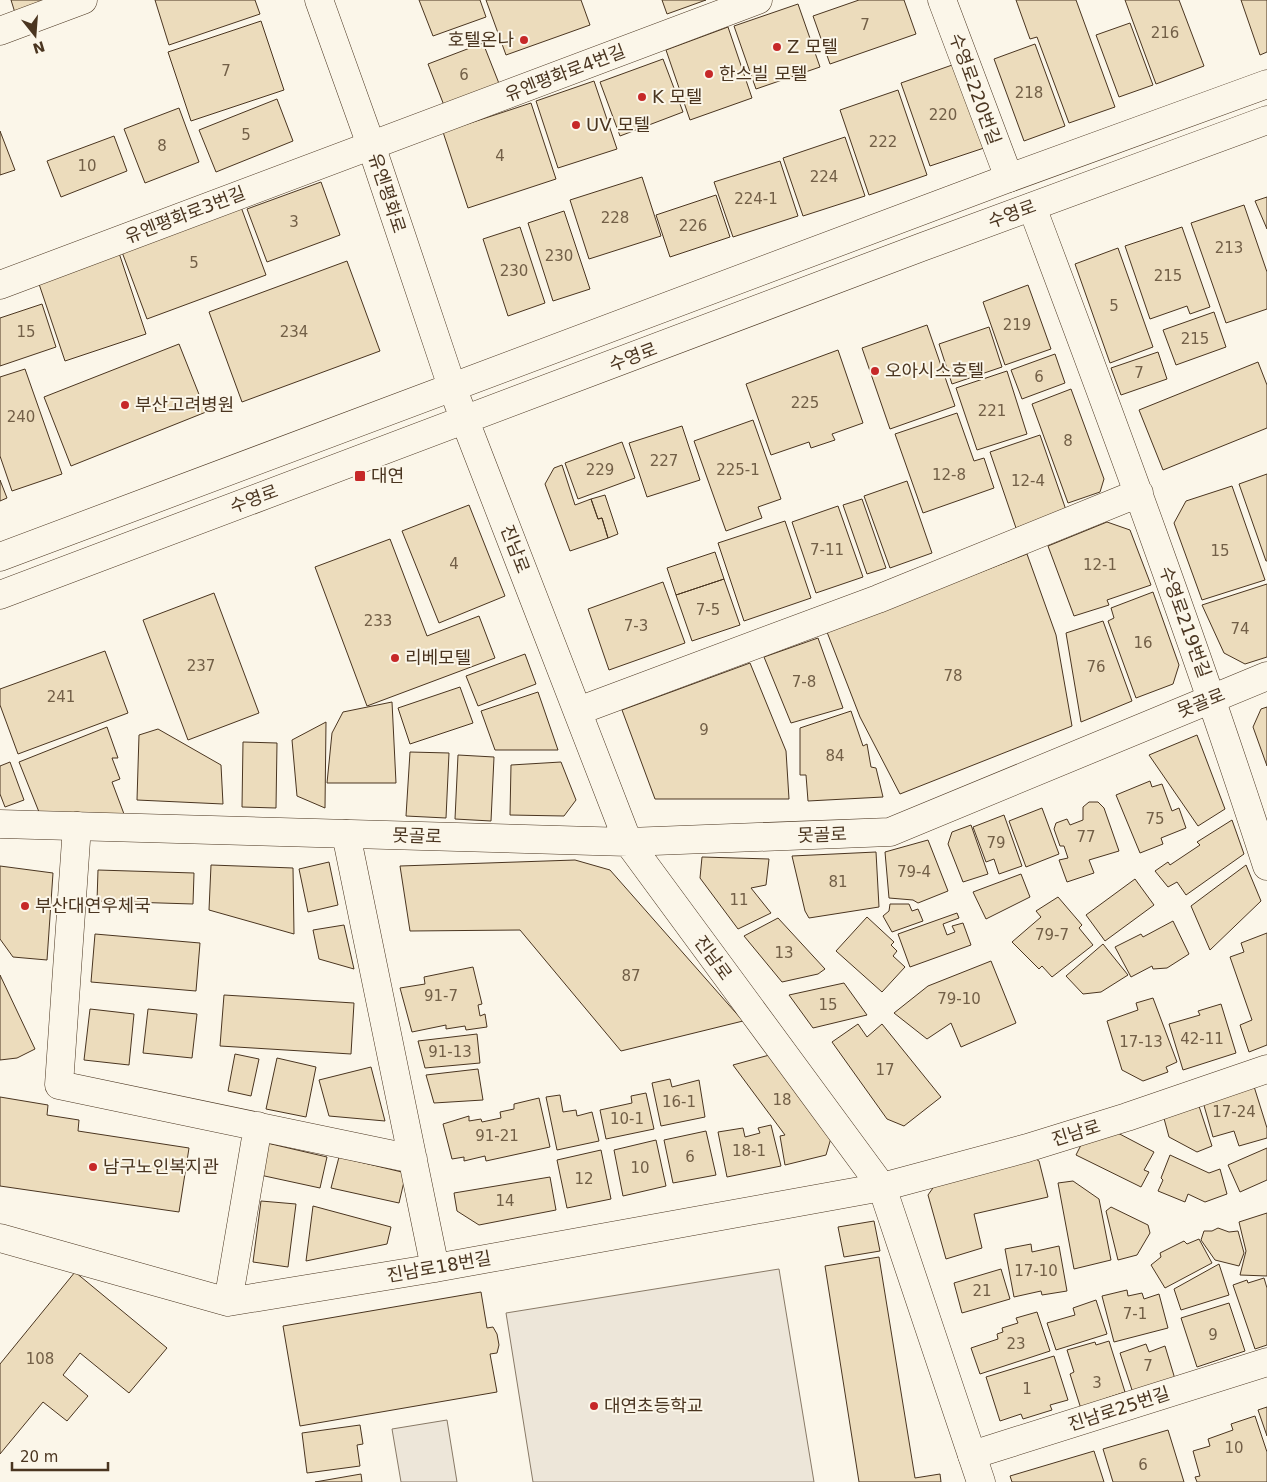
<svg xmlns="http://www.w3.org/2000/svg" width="1267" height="1482" viewBox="0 0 1267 1482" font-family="'DejaVu Sans','Noto Sans KR',sans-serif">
  <rect width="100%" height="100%" fill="#fbf6e9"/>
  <!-- green -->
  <path fill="#ede6d9" stroke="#887966" d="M779,1269l35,213h-281l-27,-169z
    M447,1420l10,62h-56l-9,-53z"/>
  <!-- building -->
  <path fill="#ecdcbc" stroke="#4a3520" d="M11,0h45l-40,16z
    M155,0h100l5,14 -91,31z
    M419,0h61l6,17 -53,19z
    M486,0h95l9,25 -84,30z
    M662,0h44l-39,14z
    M859,0h45l12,34 -86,30 -17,-48z
    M1016,0h60l39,107 -46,16 -32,-86 -7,2z
    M1125,0h54l25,66 -48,18z
    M1241,0h26v52l-7,3z
    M798,4l22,63 -64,22 -22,-63z
    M261,21l23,69 -93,31 -23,-69z
    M1130,23l23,62 -34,12 -23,-62z
    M728,27l24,71 -62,22 -24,-70z
    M483,43l17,43 -55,22 -17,-44z
    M1035,44l30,82 -41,15 -30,-82z
    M663,59l20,53 -63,24 -20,-54z
    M955,64l29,84 -54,18 -29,-83z
    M594,81l23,68 -59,19 -22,-67z
    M898,90l29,85 -58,20 -29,-85z
    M277,99l16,42 -77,31 -17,-42z
    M531,103l25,76 -88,29 -25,-76z
    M179,108l20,54 -54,21 -21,-54z
    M0,131l15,39 -15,5z
    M114,136l13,35 -66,26 -14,-36z
    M845,137l20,59 -62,20 -20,-58z
    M780,161l18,55 -65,21 -19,-55z
    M642,177l19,59 -72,23 -19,-59z
    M321,182l19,53 -73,27 -20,-53z
    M716,195l14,42 -60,20 -14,-42z
    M1267,197v32l-12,-28z
    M1244,205l23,67v37l-41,14 -35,-100z
    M241,207l25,68 -119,44 -25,-67z
    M564,211l26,78 -37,12 -25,-78z
    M520,227l25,76 -37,13 -25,-77z
    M1182,227l28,80 -20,7 -3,-8 -37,13 -25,-73z
    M1118,248l35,99 -43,16 -35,-99z
    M119,253l27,81 -81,27 -27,-80z
    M347,261l33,90 -138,51 -33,-90z
    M1028,285l23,64 -46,16 -22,-63z
    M42,304l14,43 -56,19v-48z
    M1214,312l12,35 -50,18 -13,-35z
    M927,325l28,81 -65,23 -28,-81z
    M989,327l13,40 -50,17 -13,-40z
    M179,344l27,68 -135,54 -27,-69z
    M838,350l25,73 -31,11 3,6 -24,8 -2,-6 -38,13 -25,-71z
    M1158,352l9,27 -46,16 -10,-27z
    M1055,354l10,29 -43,16 -11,-29z
    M1258,362l9,23v43l-104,42 -24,-60z
    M25,369l37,105 -50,17 -12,-35v-79z
    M1007,371l20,63 -50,16 -21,-62z
    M1071,389l33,90 -4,13 -32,11 -36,-99z
    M957,413l17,48 10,-3 10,30 -71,25 -28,-79z
    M753,420l28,79 -23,8 4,11 -36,13 -32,-90z
    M682,426l18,54 -53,17 -18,-54z
    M1040,435l26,75 -50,18 -26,-76z
    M622,442l13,36 -57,21 -13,-36z
    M562,465l13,40 16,-6 7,20 4,-1 6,20 -38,13 -25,-67 9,-16z
    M1267,474v87h-1l-27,-77z
    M0,480l7,18 -7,3z
    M907,481l25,72 -42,15 -26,-72z
    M1232,486l33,94 -63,20 -28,-77 12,-22z
    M605,495l13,39 -10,4 -6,-20 -4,1 -7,-20z
    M862,499l24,69 -19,6 -24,-69z
    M469,505l36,91 -66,27 -37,-92z
    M838,506l25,71 -47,16 -24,-71z
    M785,521l26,77 -67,23 -26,-78z
    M1107,522l23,8 21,55 -44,15 2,5 -35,11 -26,-70z
    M390,539l37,97 52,-20 16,42 -128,48 -52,-139z
    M715,552l9,27 -48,16 -9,-27z
    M1027,554l29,81 16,91 -172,68 -40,-77 -33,-85z
    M724,579l16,46 -48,16 -16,-46z
    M663,582l22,61 -76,27 -21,-61z
    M1267,584v73l-22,7 -21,-11 -22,-48z
    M1153,592l26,73 -6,19 -37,14 -28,-77 6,-3 -3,-10z
    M214,593l45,120 -71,27 -45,-120z
    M1103,621l29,80 -51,21 -15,-89z
    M818,638l25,70 -52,15 -27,-66z
    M105,651l23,62 -110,41 -18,-49v-16z
    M525,654l11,30 -58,22 -12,-30z
    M750,663l36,88 3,48h-134l-33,-89z
    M460,687l13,36 -63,21 -12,-36z
    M538,692l20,58h-63l-14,-39z
    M392,702l4,81h-69l5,-50 11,-21z
    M1267,707v59l-14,-39 8,-18z
    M851,711l12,35 4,-2 4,23 5,1 7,29 -75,4 -2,-26h-6v-47z
    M326,722l-1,86 -28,-12 -5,-56z
    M107,727l11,31h-6l8,21 -8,3 12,32 -85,-2 -20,-50z
    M158,729l63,36 2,39 -86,-4 2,-65z
    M1197,735l28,74 -27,17 -49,-71z
    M243,742l34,1 -1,65 -34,-1z
    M410,752l39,1 -3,65 -40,-2z
    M458,755l36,2 -3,64 -36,-2z
    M10,762l14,38 -19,7 -5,-13v-28z
    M561,762l15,38 -12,16 -54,-1 1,-50z
    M1150,781l2,6 10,-3 10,27 7,-3 7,20 -25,10 2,6 -23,9 -24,-58z
    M1089,802h9l6,6 15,43 -30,9 5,13 -27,9 -8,-22 9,-2 -4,-12h-4l-6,-17 2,-6 11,-4 3,6 13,-5v-13z
    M1042,808l17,46 -33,13 -17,-46z
    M1004,815l18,51 -23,8 -5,-15 -8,3 -13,-35z
    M1232,820l12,34 -58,41 -9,-13 -9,5 -13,-16 13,-9 2,3 30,-20 -3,-3z
    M971,825l17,49 -25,8 -15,-38 4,-12z
    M928,840l20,51 -30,12 -5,-3 -24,-2 -4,-46z
    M876,852l3,55 -70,11 -4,-7 -13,-55z
    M702,857l67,2 -3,26 -15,3 20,25 -33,16 -38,-51z
    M575,860l35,10 133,151 -122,30 -101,-121 -110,1 -10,-65z
    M329,862l9,43 -30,7 -9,-43z
    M211,865l82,3 1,66 -85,-24z
    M1246,865l15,36 -51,49 -19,-44z
    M0,866l53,7 -6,87 -34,-3 -13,-18z
    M98,870l96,3 -1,31 -96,-3z
    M1021,874l9,23 -44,22 -13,-27z
    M1135,879l19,26 -49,36 -19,-26z
    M1058,897l24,28 -3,3 14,17 -41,32 -10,-11 -3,3 -27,-27 29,-25 -5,-6z
    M890,904h19l3,7 6,-2 5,12 -31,11 -9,-16 6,-5z
    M957,913l2,5 -16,6 4,11 8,-3 -3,-6 11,-3 8,22 -61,22 -12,-33z
    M867,917l27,25 -3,3 6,6 -4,5 12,11 -23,25 -46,-41z
    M778,918l47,51 -7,5 -36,8 -38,-46z
    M1173,921l16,33 -22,14 -14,1 -1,-3 -21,11 -16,-30 26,-13 2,3z
    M344,925l10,44 -35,-10 -6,-29z
    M1267,933v112l-18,7 -9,-27 12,-5 -22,-63 14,-5 -3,-9z
    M95,934l105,9 -4,48 -105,-9z
    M1103,944l25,31 -27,17 -18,2 -17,-18z
    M991,961l25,62 -55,24 -10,-24 -24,16 -33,-26 34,-27z
    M473,967l9,37 -4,1 2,11 5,-2 2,13 -21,3 -1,-4 -19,3v-4l-34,7 -12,-44 25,-4 -1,-7z
    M0,975l35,74 -18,9 -17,2z
    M844,983l23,32 -54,13 -24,-33z
    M224,995l130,8 -3,51 -131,-8z
    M1153,998l24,64 -11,5 2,5 -25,9 -21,-11 -15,-49 31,-11 -2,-7z
    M1221,1004l15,49 -53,17 -14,-46 31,-9 -2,-4z
    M90,1009l44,5 -5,51 -45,-5z
    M148,1009l49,5 -5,44 -49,-5z
    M858,1024l9,13 15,-13 59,73 -37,29 -17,-7 -55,-77z
    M477,1034l3,29 -55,5 -7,-27z
    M235,1054l24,5 -8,37 -23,-5z
    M773,1054l58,84 -5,17 -41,10 -5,-29 5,-1 -52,-70z
    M277,1058l39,9 -10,50 -40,-8z
    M371,1067l14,54 -56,-5 -10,-36z
    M478,1069l5,31 -49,3 -8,-28z
    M670,1079l2,8 27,-7 6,37 -44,9 -9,-43z
    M1252,1080l15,48v10l-28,8 -5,-15 -21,6 -12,-42z
    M646,1093l8,36 -48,10 -6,-29 32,-7 -1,-7z
    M560,1095l3,17 13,-2 1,6 15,-4 7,29 -42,9 -11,-53z
    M0,1097l48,8 -1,10 32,5 -1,11 111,17 -10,64 -179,-26z
    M539,1098l11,49 -64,14 -1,-5 -21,5v-4l-12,2 -9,-35 26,-8v5l12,-2 1,3 19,-4 -1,-6 14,-3v-5z
    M1197,1100l15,46 -15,6 -28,-15 -7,-26z
    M771,1125l10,41 -54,11 -9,-45 25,-4 2,9 15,-4 -2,-5z
    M706,1131l10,44 -43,8 -9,-43z
    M1114,1131l40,21 -10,18 5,2 -8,15 -65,-32 7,-14z
    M656,1140l10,46 -43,10 -9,-46z
    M267,1143l60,14 -7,31 -60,-13z
    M1267,1148v32l-27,12 -12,-27z
    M601,1150l10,49 -44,9 -10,-48z
    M1170,1155l39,18 11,-4 7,25 -22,8 -17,-8 -3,8 -27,-11 5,-11 -2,-2z
    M1031,1156l8,5 9,36 -74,17 8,34 -36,11 -18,-64 12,-17z
    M339,1157l67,16 -7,30 -68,-15z
    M550,1177l6,33 -77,15 -22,-14 -3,-18z
    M1073,1181l26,18 12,61 -37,9 -16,-86z
    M261,1201l35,3 -8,63 -35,-5z
    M313,1206l78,21 -4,17 -81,17z
    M1111,1207l37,18 2,8 -13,22 -19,5 -12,-49z
    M1267,1213v63l-27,-1 6,-24 -7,-29z
    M874,1221l6,30 -36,6 -6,-30z
    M1218,1228l11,4 9,-1 6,22 -5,13 -24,-6 -14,-20 3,-9h8z
    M1199,1239l13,24 -47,25 -14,-23 10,-8 -1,-4 24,-12 3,3z
    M1031,1244l1,8 27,-6 8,45 -25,4 -1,-4 -27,6 -9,-48z
    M879,1257l36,221 25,-4 1,8h-82l-34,-216z
    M1219,1264l10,31 -48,15 -7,-21z
    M1001,1269l9,30 -48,14 -8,-30z
    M75,1272l92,76 -38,45 -49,-40 -17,22 25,21 -21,25 -24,-19 -43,52v-90z
    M1264,1278l3,10v57l-12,4 -22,-64 14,-5 1,3z
    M1127,1290l1,6 14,-3 2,6 15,-5 9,34 -54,14 -12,-46z
    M481,1292l6,36 6,-1 4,7 2,11 -2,8 -7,1 7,38 -197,34 -17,-100z
    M1096,1300l11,34 -51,16 -9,-27 28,-8 -2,-7z
    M1229,1303l16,48 -48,16 -16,-49z
    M1037,1312l13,39 -70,23 -9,-26 27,-9 -1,-5 6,-2 -1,-4 16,-5 -2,-5z
    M1109,1341l16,51 -21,7 2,5 -24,8 -12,-38 4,-2 -7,-22 28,-8 1,3z
    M1146,1344l3,8 16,-6 10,33 -42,14 -13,-40z
    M1054,1356l14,44 -18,5 2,5 -29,9 -2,-5 -21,7 -14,-44z
    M1267,1407v29l-9,-26z
    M1255,1416l12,36v30h-70l-2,-5 5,-1 -7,-25 17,-5 -2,-7 25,-9 -2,-6z
    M360,1425l3,19 -6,1 3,21 -53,7 -5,-40z
    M1168,1430l16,52h-71l-10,-33z
    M1094,1451l10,31h-92l-2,-6z
    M361,1474l1,8h-47z"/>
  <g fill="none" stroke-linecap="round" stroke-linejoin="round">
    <defs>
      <path id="street" d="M942,0l67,178
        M0,31l83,-31
        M1032,207c82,218 163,437 235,659
        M0,285l758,-285
        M578,711l300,-112 261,-106
        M77,826l-18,259 354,74
        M346,834l89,434
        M0,1238l228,64 207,-34 447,-81 145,-39 100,-31 140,-48
        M228,1302l30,-176
        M972,1455l295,-93"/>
      <path id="secondary" d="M319,0l52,145 81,242 176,455 254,345 99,295
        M0,557l1009,-379 258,-94
        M0,595l922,-348 345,-127
        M0,824l628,18 262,-10 377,-156"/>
    </defs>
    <!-- street casing -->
    <use href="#street" stroke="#4a3520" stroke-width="29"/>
    <!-- secondary casing -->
    <use href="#secondary" stroke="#4a3520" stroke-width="29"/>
    <!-- street -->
    <use href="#street" stroke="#fbf6e9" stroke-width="28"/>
    <!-- secondary -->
    <use href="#secondary" stroke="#fbf6e9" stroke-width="28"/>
  </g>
  <!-- markers -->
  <g fill="#c62828" stroke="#fbf6e9" stroke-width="2">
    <circle cx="524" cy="40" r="5"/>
    <circle cx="777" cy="47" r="5"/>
    <circle cx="709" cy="74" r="5"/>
    <circle cx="642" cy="97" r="5"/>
    <circle cx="576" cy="125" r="5"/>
    <circle cx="875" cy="371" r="5"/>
    <circle cx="125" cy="405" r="5"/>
    <rect x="354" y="470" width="12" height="12" rx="2.5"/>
    <circle cx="395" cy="658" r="5"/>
    <circle cx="25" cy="906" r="5"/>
    <circle cx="93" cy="1167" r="5"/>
    <circle cx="594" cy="1406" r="5"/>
  </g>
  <g text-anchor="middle" stroke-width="4" stroke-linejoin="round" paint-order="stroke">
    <!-- number labels -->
    <g font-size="15" fill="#725f47">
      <text x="865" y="30">7</text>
      <text x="1165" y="38">216</text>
      <text x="226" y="76">7</text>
      <text x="464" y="80">6</text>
      <text x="1029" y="98">218</text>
      <text x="943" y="120">220</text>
      <text x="246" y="140">5</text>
      <text x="883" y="147">222</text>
      <text x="162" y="151">8</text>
      <text x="500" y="161">4</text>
      <text x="87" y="171">10</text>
      <text x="824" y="182">224</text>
      <text x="756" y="204">224-1</text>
      <text x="615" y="223">228</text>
      <text x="294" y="227">3</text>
      <text x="693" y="231">226</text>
      <text x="1229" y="253">213</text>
      <text x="559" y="261">230</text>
      <text x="194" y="268">5</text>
      <text x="514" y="276">230</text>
      <text x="1168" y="281">215</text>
      <text x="1114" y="311">5</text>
      <text x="1017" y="330">219</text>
      <text x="26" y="337">15</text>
      <text x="294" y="337">234</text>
      <text x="1195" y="344">215</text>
      <text x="1139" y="378">7</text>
      <text x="1039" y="382">6</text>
      <text x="805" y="408">225</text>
      <text x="992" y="416">221</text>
      <text x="21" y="422">240</text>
      <text x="1068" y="446">8</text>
      <text x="664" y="466">227</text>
      <text x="600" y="475">229</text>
      <text x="738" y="475">225-1</text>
      <text x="949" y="480">12-8</text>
      <text x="1028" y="486">12-4</text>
      <text x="827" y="555">7-11</text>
      <text x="1220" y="556">15</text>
      <text x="454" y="569">4</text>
      <text x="1100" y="570">12-1</text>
      <text x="708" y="615">7-5</text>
      <text x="378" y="626">233</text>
      <text x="636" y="631">7-3</text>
      <text x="1240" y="634">74</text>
      <text x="1143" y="648">16</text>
      <text x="201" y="671">237</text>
      <text x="1096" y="672">76</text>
      <text x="953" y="681">78</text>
      <text x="804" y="687">7-8</text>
      <text x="61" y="702">241</text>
      <text x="704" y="735">9</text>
      <text x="835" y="761">84</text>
      <text x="1155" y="824">75</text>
      <text x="1086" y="842">77</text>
      <text x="996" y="848">79</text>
      <text x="914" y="877">79-4</text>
      <text x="838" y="887">81</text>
      <text x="739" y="905">11</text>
      <text x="1052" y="940">79-7</text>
      <text x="784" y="958">13</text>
      <text x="631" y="981">87</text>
      <text x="441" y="1001">91-7</text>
      <text x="959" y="1004">79-10</text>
      <text x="828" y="1010">15</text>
      <text x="1202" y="1044">42-11</text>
      <text x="1141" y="1047">17-13</text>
      <text x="450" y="1057">91-13</text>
      <text x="885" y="1075">17</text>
      <text x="782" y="1105">18</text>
      <text x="679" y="1107">16-1</text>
      <text x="1234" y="1117">17-24</text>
      <text x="627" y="1124">10-1</text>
      <text x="497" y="1141">91-21</text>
      <text x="749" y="1156">18-1</text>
      <text x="690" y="1162">6</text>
      <text x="640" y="1173">10</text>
      <text x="584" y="1184">12</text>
      <text x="505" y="1206">14</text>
      <text x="1036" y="1276">17-10</text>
      <text x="982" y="1296">21</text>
      <text x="1135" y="1319">7-1</text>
      <text x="1213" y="1340">9</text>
      <text x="1016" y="1349">23</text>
      <text x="40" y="1364">108</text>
      <text x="1148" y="1371">7</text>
      <text x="1097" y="1388">3</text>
      <text x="1027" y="1394">1</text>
      <text x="1234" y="1453">10</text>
      <text x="1143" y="1470">6</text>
    </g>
    <!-- poi labels -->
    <g font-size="18" fill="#4a3520" stroke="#fbf6e9" text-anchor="start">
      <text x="514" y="46" text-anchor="end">호텔온나</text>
      <text x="787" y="53">Z 모텔</text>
      <text x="719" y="80">한스빌 모텔</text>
      <text x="652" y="103">K 모텔</text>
      <text x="586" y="131">UV 모텔</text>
      <text x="885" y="377">오아시스호텔</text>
      <text x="135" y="411">부산고려병원</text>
      <text x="371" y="482">대연</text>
      <text x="405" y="664">리베모텔</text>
      <text x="35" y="912">부산대연우체국</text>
      <text x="103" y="1173">남구노인복지관</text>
      <text x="604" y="1412">대연초등학교</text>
    </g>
    <!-- street labels -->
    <g font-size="18" fill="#4a3520" stroke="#fbf6e9">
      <text transform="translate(565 73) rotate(-21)" y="6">유엔평화로4번길</text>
      <text transform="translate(975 89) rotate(70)" y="6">수영로220번길</text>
      <text transform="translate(387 193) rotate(72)" y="6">유엔평화로</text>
      <text transform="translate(1012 214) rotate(-20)" y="6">수영로</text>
      <text transform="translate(185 215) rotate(-21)" y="6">유엔평화로3번길</text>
      <text transform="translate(633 357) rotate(-21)" y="6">수영로</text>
      <text transform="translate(254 499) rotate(-20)" y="6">수영로</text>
      <text transform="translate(515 549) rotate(69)" y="6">진남로</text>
      <text transform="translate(1185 622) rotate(70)" y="6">수영로219번길</text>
      <text transform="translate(1201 703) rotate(-22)" y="6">못골로</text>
      <text transform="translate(822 835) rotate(-2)" y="6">못골로</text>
      <text transform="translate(417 836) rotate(2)" y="6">못골로</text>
      <text transform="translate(713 958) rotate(54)" y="6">진남로</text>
      <text transform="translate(1076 1133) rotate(-17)" y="6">진남로</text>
      <text transform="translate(439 1267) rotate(-10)" y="6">진남로18번길</text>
      <text transform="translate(1119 1409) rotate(-18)" y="6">진남로25번길</text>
    </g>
  </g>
  <!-- north arrow -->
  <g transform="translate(35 35) rotate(163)" stroke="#fbf6e9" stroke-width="4" paint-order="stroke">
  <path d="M0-4L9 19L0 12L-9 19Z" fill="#4a3520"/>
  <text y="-8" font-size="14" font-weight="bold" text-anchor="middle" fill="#4a3520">N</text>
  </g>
  <!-- scale -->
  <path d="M12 1462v8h96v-8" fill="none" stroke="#4a3520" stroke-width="2.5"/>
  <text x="20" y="1462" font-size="15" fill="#4a3520" stroke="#fbf6e9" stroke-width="4" paint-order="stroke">20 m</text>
</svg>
